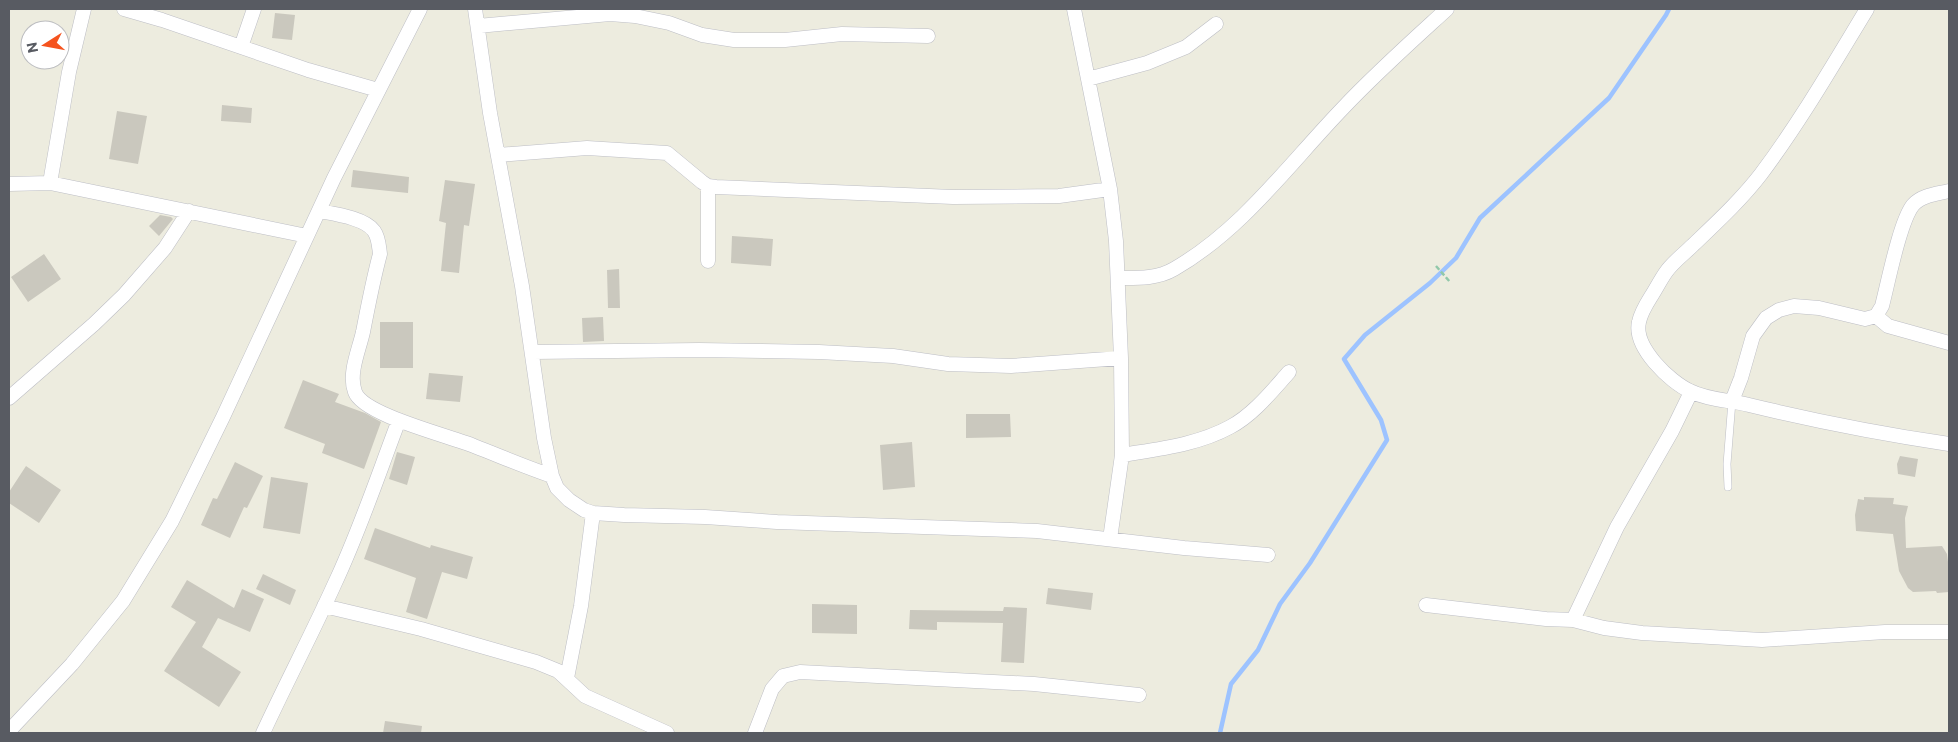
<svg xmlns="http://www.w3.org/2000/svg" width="1958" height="742" viewBox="0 0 1958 742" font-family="Commissioner,sans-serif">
  <rect width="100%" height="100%" fill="#edecdf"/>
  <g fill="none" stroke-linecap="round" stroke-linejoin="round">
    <!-- stream -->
    <path stroke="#9dc3ff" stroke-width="4.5" d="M1220,733l11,-49 27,-34 22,-46 30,-41 77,-123 -6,-20 -37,-61 21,-24 65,-52 26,-25 24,-40 129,-120 57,-83 3,-6"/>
  </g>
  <!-- building -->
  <path fill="#cac8be" d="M275,13l20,2 -3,25 -20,-2z
    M222,105l30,3 -1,15 -30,-2z
    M117,111l30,5 -9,48 -29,-5z
    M353,170l56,7 -1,16 -57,-6z
    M445,180l30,4 -6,42 -5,-1 -5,48 -18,-2 5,-48 -7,-2z
    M160,215l11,2 2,2 -14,17 -10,-10z
    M732,236l41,3 -2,27 -40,-3z
    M44,254l17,25 -33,23 -17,-25z
    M619,269l1,39h-12l-1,-38z
    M603,317l1,24 -21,1 -1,-24z
    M380,322h33v46h-33z
    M429,373l34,3 -3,26 -34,-3z
    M303,380l36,14 -4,8 30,11 16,9 -17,47 -42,-16 3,-9 -41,-16z
    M966,414h44l1,23 -45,1z
    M912,442l3,45 -32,3 -3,-45z
    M397,452l18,5 -8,28 -18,-6z
    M1900,456l18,3 -3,18 -17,-3 -1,-10z
    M235,462l28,14 -16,32 -3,-1 -14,31 -29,-13 12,-27 4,1z
    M26,466l35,24 -22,33 -30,-20v-11z
    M271,477l37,6 -8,51 -37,-6z
    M1864,497l30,1 -1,6 15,2 -3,12 1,30 36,-2 5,8 2,16v22l-12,1 -1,-2 -23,1 -5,-4 -9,-17 -6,-37 -37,-3 -1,-16 3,-16 6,1z
    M375,528l55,20 1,-3 42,12 -6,22 -25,-7 -15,47 -21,-7 10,-34 -52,-19z
    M263,574l33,16 -6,15 -34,-16z
    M187,580l47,28 8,-19 22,10 -14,33 -32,-14 -16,29 39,25 -22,35 -55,-36 32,-49 -25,-15z
    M1048,588l45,5 -2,17 -45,-6z
    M812,604l45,1v29l-45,-1z
    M1004,607l23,1 -3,55 -23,-1 2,-39 -66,-1v8l-28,-1 1,-19 93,1z
    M385,721l37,5 -1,7h-38z"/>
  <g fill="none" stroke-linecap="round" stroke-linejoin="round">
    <defs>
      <path id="lane" d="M1728,487l-1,-23 5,-63"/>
      <path id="street" d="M124,9l38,11 146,50 70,20
        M475,9l15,104 32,173 22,152 8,38 5,12 12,12 15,10 9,3 31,2 81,2 72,5 260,9 147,17 84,7
        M1074,9l36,180 6,52 5,117 1,97 -12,84
        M1867,9c-34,56 -67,113 -106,165 -20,26 -45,49 -68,71 -9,9 -20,17 -27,27 -5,7 -9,15 -14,23 -5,8 -11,17 -13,27 -6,25 31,60 51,69 18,9 39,9 59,14 66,16 133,29 200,39
        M478,26l132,-12 25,2 34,7 33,12 32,5h51l57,-6 86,2
        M241,47l13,-38
        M1088,79l59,-16 39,-16 30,-23
        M498,155l89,-7 80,5 35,29 6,4 8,1 237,10 106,-1 51,-7
        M50,183l19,-111 15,-63
        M9,184l41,-1 257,53
        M708,186v75
        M319,211c15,3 46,7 55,20 5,7 5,16 6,23 -7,26 -12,52 -17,78 -4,18 -15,42 -8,60 8,23 95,44 119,54 26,10 51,21 78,30
        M1118,278c19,0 39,1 56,-9 68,-39 115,-105 169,-161 33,-35 69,-67 104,-99
        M1876,316l12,10 61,17
        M533,352l166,-2 120,2 74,4 55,8 63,2 110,-8
        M9,398l85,-74 30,-29 41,-47 24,-37
        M1732,401l9,-23 12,-42 13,-18 13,-8 15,-4 25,2 46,11 11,-3 6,-10c6,-23 18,-85 31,-101 9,-10 24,-11 36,-14
        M1122,455c36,-6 75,-10 108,-28 23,-12 42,-36 59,-55
        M1426,605l120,14 27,1 31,8 38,5 120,7 123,-8h64
        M324,606l97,23 115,33 22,9 27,25 82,37
        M1573,620l44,-93 55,-96 19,-39
        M567,678l14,-72 12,-93
        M9,731l63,-67 51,-63 49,-80 51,-104 111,-239 86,-169
        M263,733c23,-50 49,-99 72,-150 25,-53 43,-108 64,-163
        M755,733l17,-44 11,-13 17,-4 234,12 105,11"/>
    </defs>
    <!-- lane casing -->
    <use href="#lane" stroke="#bdbec5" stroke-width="8"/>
    <!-- street casing -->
    <use href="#street" stroke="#bdbec5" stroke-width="15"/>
    <!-- path -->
    <path stroke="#92c8aa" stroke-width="2.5" stroke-dasharray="5 2.5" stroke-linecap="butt" d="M1436,266l14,16"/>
    <!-- lane -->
    <use href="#lane" stroke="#fff" stroke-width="7"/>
    <!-- street -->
    <use href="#street" stroke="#fff" stroke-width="14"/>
  </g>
  <!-- border -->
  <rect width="1958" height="742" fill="none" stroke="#585b62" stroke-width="20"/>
  <!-- north arrow -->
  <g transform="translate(45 45) rotate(259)"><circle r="24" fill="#ffffff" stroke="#bcbdc0"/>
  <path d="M0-4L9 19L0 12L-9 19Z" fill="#f5531e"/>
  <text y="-8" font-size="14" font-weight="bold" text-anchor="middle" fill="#585b62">N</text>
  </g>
</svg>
